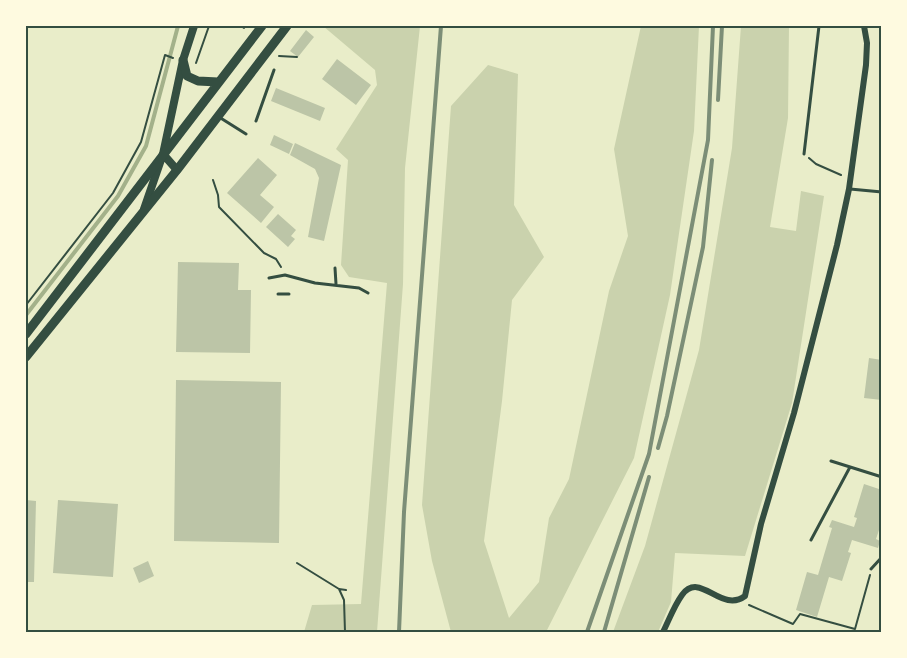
<svg xmlns="http://www.w3.org/2000/svg" width="907" height="658" viewBox="0 0 907 658" font-family="Ubuntu,sans-serif">
  <rect width="100%" height="100%" fill="#e9edc9"/>
  <!-- green -->
  <path fill="#cad2ad" d="M323,26h97l-15,142 -2,116 -26,348h-73l8,-27 49,-1 26,-321 -38,-6 -8,-12 7,-105 -12,-11 41,-64 -2,-15z
    M641,26h58l-5,105 -24,164 -36,163 -88,174h-95l-19,-71 -10,-56 29,-399 37,-41 30,9 -4,131 30,52 -32,43 -10,101 -18,140 25,77 30,-36 10,-64 20,-39 40,-188 19,-55 -14,-87z
    M741,26h48l-1,92 -18,109 26,4 5,-40 23,5 -32,207 -47,153 -70,-3 -4,49 -13,30h-45l32,-86 54,-196 33,-202z"/>
  <g fill="none" stroke-linecap="round" stroke-linejoin="round">
    <!-- stream -->
    <path stroke="#a3b18a" stroke-width="4" d="M26,315l92,-119 28,-50 32,-120"/>
  </g>
  <!-- building -->
  <path fill="#bcc5a7" d="M306,30l8,7 -16,20 -8,-6z
    M337,59l34,26 -15,20 -34,-26z
    M276,88l49,20 -5,13 -49,-20z
    M274,135l19,9 -4,10 -19,-9z
    M295,143l46,22 -17,76 -16,-4 11,-59 -4,-9 -25,-14z
    M258,158l19,17 -17,20 14,12 -13,16 -34,-30z
    M278,214l18,16 -5,6 4,3 -7,8 -22,-20z
    M178,262l61,1 -1,27h13l-1,63 -74,-1z
    M869,358l13,2v40l-18,-2z
    M176,380l105,2 -2,161 -105,-2z
    M864,484l18,6v31l-6,18 4,2 -2,7 -26,-8 -4,12 3,1 -9,28 -13,-4 -12,40 -21,-7 11,-38 11,3 14,-47 -3,-1 3,-7 22,7 3,-9 -3,-1z
    M26,500l10,1 -2,81h-8z
    M58,500l60,4 -5,73 -60,-4z
    M148,561l6,15 -15,7 -6,-15z"/>
  <g fill="none" stroke-linecap="round" stroke-linejoin="round">
    <!-- path -->
    <path stroke="#344e41" stroke-width="2" d="M241,26l3,2
      M279,56l18,1
      M196,63l13,-37
      M809,158l7,6 25,11
      M213,180l5,15 1,12 45,46 12,6 5,8
      M26,305l87,-112 28,-51 24,-87 8,3
      M297,563l42,26 7,1
      M339,589l5,11 1,32
      M749,605l44,19 7,-10 55,15 15,-54"/>
    <!-- service -->
    <path stroke="#344e41" stroke-width="3" d="M219,117l27,17
      M256,121l18,-51
      M804,154l15,-128
      M850,189l32,3
      M335,268l1,16
      M269,278l16,-3 30,8 44,5 9,5
      M278,294h11
      M831,461l51,16
      M811,540l39,-73
      M871,569l11,-12"/>
    <!-- minor -->
    <path stroke="#344e41" stroke-width="6" d="M663,632c6,-12 11,-26 19,-37 18,-25 39,19 63,1l16,-72 33,-111 43,-168 12,-56 17,-124 1,-22 -3,-17"/>
    <!-- tertiary -->
    <path stroke="#344e41" stroke-width="8" d="M163,154l14,16
      M144,209l19,-55 20,-94 11,-34"/>
    <!-- primary -->
    <path stroke="#344e41" stroke-width="9" d="M183,60l4,16 11,5 20,1
      M26,334l236,-308
      M26,357l151,-187 110,-144"/>
    <!-- rail -->
    <path stroke="#7c8e77" stroke-width="4" d="M718,100l4,-74
      M658,448l9,-32 36,-169 9,-87
      M399,632l5,-120 37,-486
      M587,632l62,-178 59,-314 5,-114
      M604,632l45,-155"/>
  </g>
  <!-- border -->
  <rect width="907" height="658" fill="none" stroke="#fefae0" stroke-width="54"/>
  <rect x="27" y="27" width="853" height="604" fill="none" stroke="#344e41" stroke-width="2"/>
</svg>
